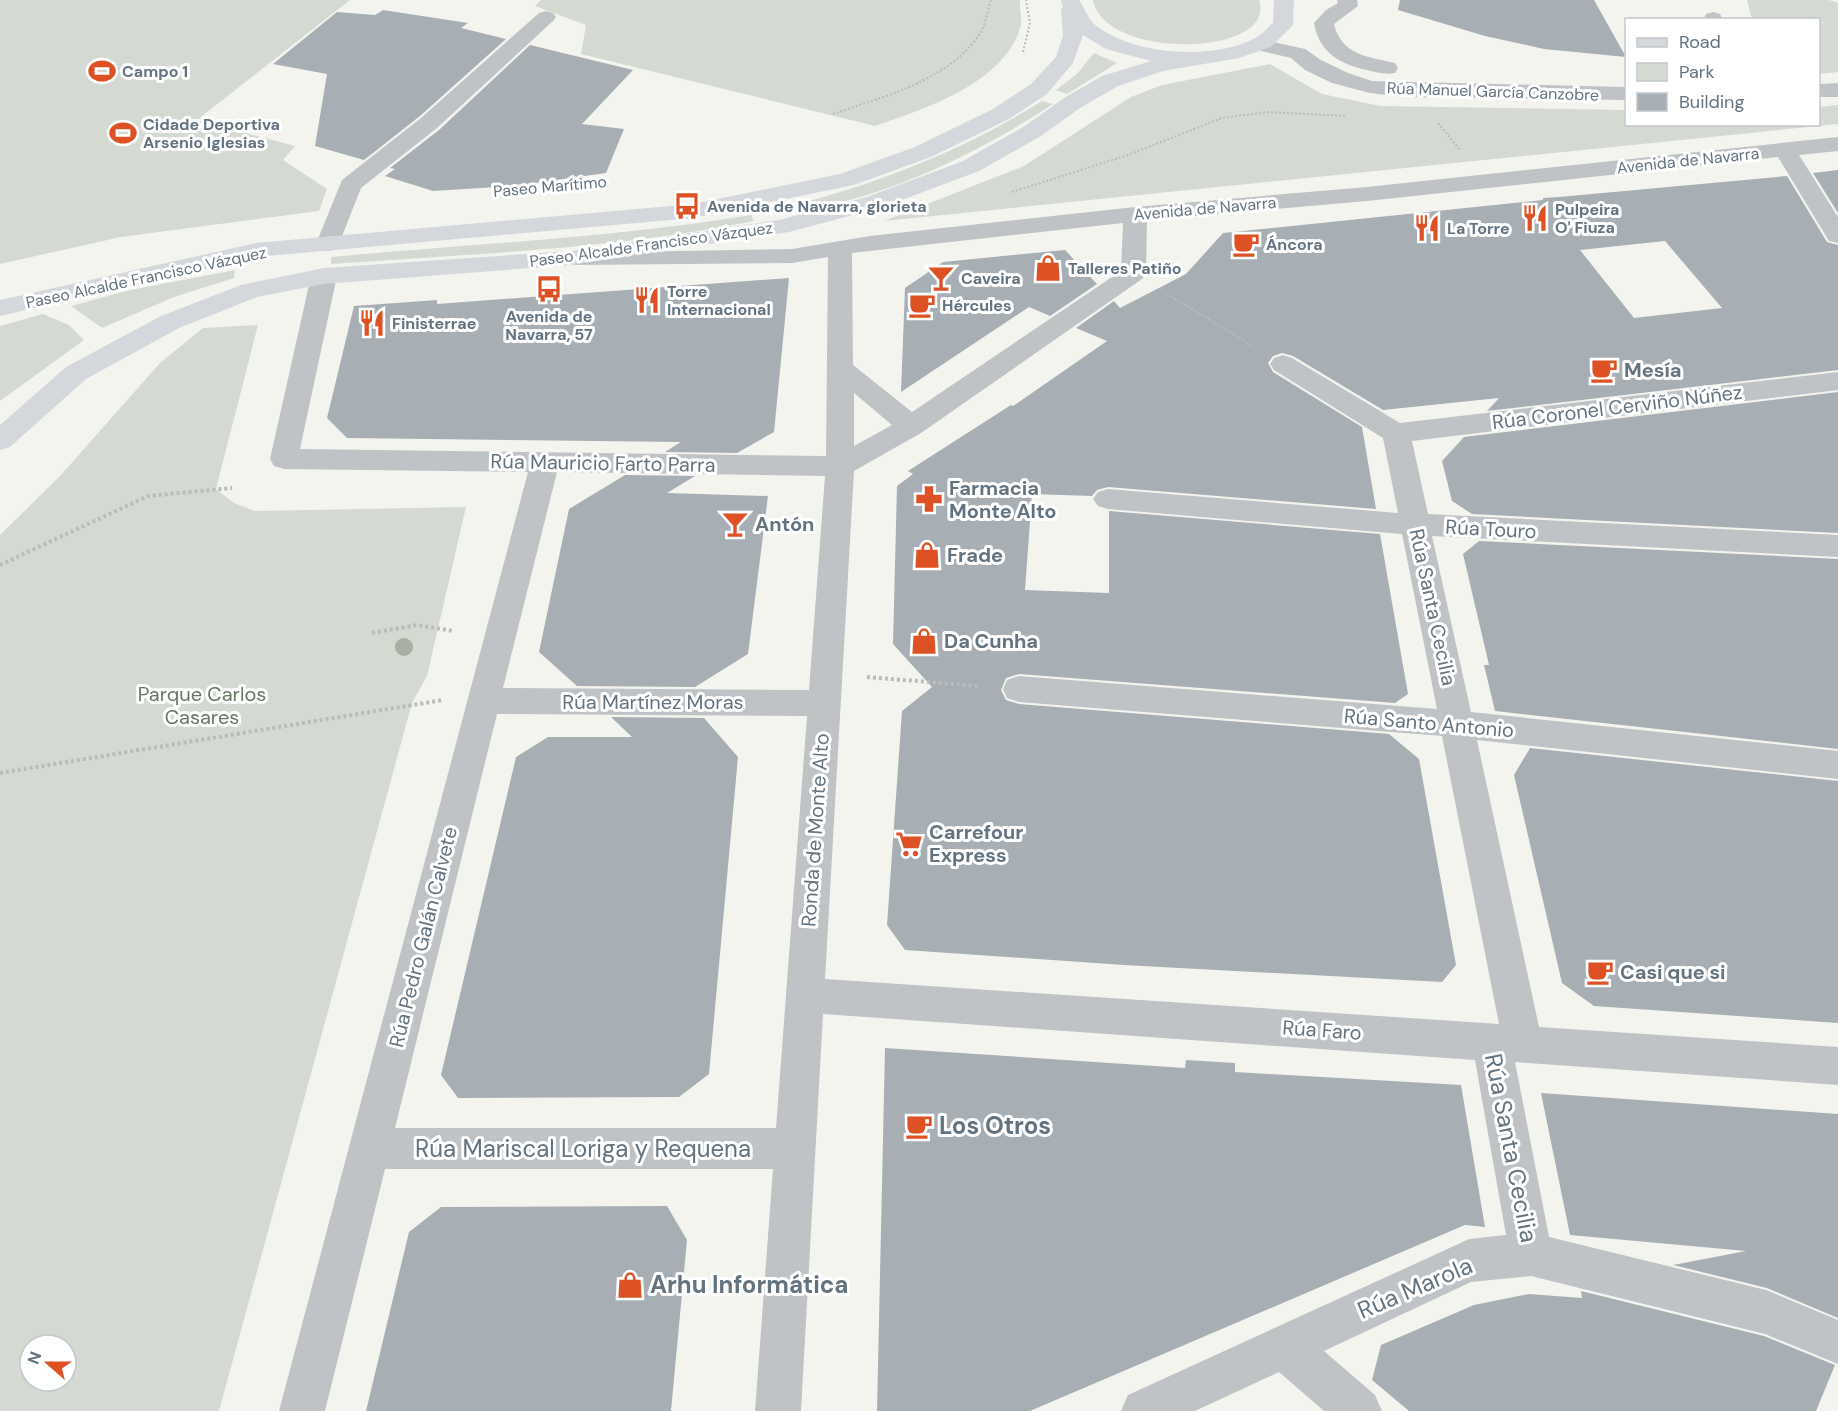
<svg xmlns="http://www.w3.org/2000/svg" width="1838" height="1411" viewBox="0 0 1838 1411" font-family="'DM Sans',sans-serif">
  <rect width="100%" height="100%" fill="#f4f4ef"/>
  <!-- green -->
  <path fill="#d4dad1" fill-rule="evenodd" d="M0,0h350l-153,120 98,26 -12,14 44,29 -8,22 -198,26 -121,27z
    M541,0h479c-1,9 3,20 0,28 -15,54 -96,82 -145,98l-294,-72 5,-29 -51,-19z
    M1093,0h166c19,57 -155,61 -166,0z
    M1747,0h82l9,3v69l-19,2 -1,-54 -66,-1z
    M1094,53l23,10 -50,31 -11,-4 21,-16z
    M1270,64l52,30 58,12 246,4v14h192l1,-17 19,-2v19l-954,97 140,-55 107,-69 31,-12z
    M1042,101l11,3c-79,52 -170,95 -264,109l-3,-6c91,-23 176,-56 256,-106z
    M751,215l3,6c-137,28 -283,33 -423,43v-7c140,-13 281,-19 420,-42z
    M235,270l-1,8 -60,19 -72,31 -31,-22 59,-16z
    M43,314l26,11 15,15 -84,61v-75z
    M258,325l-42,164 18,14 21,8 211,-4 -39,169 -15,27 -193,708h-219v-876l60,-59 100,-113 43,-35zM30,1345h36v36h-36z"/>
  <!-- building -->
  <path fill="#a7afb4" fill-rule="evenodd" d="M1400,0h194l32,57 -82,-8 -59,-13 -87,-26z
    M383,10l85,13 -7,5 45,11 -86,77 -56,44 -49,-14 12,-72 -54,-10 64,-52 38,3z
    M530,45l103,25 -51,54 42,5 -18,44 -93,13 -80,5 -48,-15 10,-7 -5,-1 49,-38z
    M1838,170v43l-25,-40z
    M1787,176l40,66 11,3v125l-351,41 12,-13 -116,12 -90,-54 -11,-3 -9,3 -5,7 5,9 89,55 14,82 -268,-22 -11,3 -5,6 -60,-2 -7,96 84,3v-82l271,23 28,160 -13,9 -376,-29 -13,4 -5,12 5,10 13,4 370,30 30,25 37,206 -14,17 -318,-17 -219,-15 -18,-25 15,-214 30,-24 -39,-43 4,-158 16,-12 -5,-3 103,-66 2,1 94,-65 -31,-13 38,-27 6,7 66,-34 37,-41 320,-33v-2l16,-1zM1665,241l57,67 -88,10 -54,-68z
    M1065,250l32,34 -47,32 -21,-9 -128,85 4,-104 38,-26z
    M789,278l-15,154 -37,21 -72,-1 16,-10 -334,-4 -20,-20 27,-112 83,-6v4z
    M1838,392v141l-366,-19 -20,-13 -10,-40 22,-24z
    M625,475l70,1 -28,17 101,3 -20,158 -53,33 -118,-1 -38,-34 30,-143z
    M1479,541l359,18v190l-343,-38 -11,-46h5l-26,-111z
    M611,717l93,1 34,39 -29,317 -30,23 -221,1 -17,-23 75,-318 32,-20h84z
    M1530,748l308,33v242l-244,-17 -32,-23 -48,-208z
    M885,1048l300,20 1,-8 49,3v9l226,13 24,142 -20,-2 -435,186h-153z
    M1541,1093l297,21v204l-71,-30 -94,-23 73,-14 -176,-16z
    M667,1206l20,34 -16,171h-305l43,-179 32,-25z
    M1581,1291l183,45 71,29 -19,46h-407l-37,-31 9,-35 93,-40 55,-11 53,4z"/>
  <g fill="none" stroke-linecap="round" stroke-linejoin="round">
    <!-- path-far1 -->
    <path stroke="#b9bbbd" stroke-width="2" stroke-dasharray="2 2" stroke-linecap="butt" d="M1023,52l7,-29 -4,-23
      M833,114c51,-18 113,-32 146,-79 7,-10 8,-24 12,-35
      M1438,123l22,27
      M1012,192l116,-37 94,-37 47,-6 77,4
      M1167,294l84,51"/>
    <!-- path -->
    <path stroke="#b9bbbd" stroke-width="4" stroke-dasharray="3 3" stroke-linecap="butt" d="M0,565l148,-69 84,-8
      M372,633l45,-8 36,6
      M867,677l112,9
      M0,773l443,-73"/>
    <!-- minor -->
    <path fill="#bfc3c6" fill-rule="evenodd" d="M1337,0h20l1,6 -24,18c7,31 35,33 61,39l3,5 -3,5c-10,2 -19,-1 -28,-3 -28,-6 -48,-18 -53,-47l12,-13 12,-7z
      M546,11l7,2 3,4 -3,4 -116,107 -76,60 -24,61 -9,2 -9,-2 -3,-5 26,-64 79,-62 118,-105z
      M1713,12l7,2 3,6h-20l3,-6z
      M1260,39l45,10 16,11 27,13 24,8 254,6v13l-223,-3 -33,-4 -38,-10 -27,-13 -14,-12 -38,-9 -3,-4 3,-4z
      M1838,83v14h-20v-13z
      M1838,137v14l-39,4 39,62v26l-9,-2 -51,-84 -411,44 -220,19 -1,54 -4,5 -221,154 -67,38 -29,508 674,45 -57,-288 -423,-34 -12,-4 -4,-9 4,-9 12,-4 418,33 -35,-175 -294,-25 -10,-3 -5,-7 5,-7 10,-3 290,24 -15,-75 -109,-68 -4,-6 4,-6 9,-3 9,3 108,65 438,-51v18l-426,51 16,73 410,21v22l-406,-21 39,176 367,39v28l-361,-39 62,287 299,20v38l-323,-23 34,175 217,53 72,30v44l-73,-30 -234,-58 -60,6 -147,69 51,44 7,16h-58l-45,-39 -84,39h-74l7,-16 326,-149 15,-7 37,-4 -31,-175 -652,-46 -22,397h-46l18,-242h-388l-60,242h-46l249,-939 -244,-3 -10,-3 -4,-7 41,-183 4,-5 9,-3 9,3 4,5 -37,173 526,7 2,-199 -36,6 -216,2 -9,-2 -3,-5 3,-5 225,-4 78,-13 265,-29 232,-20zM1123,223l-2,48 -209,141 -59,-47 -1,-112zM854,393l38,32 -38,21zM557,472l268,4 -16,214 -306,-2zM497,714l310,2 -31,412h-381z"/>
    <!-- major -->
    <path fill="#d4d8dc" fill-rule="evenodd" d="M1061,0h18c5,7 9,18 15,24 37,31 119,37 161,14 7,-3 12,-10 18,-15l1,-23h20l-1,25 -22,22 -32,11 -76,13 -45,15 -38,22 -39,28 -62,35 -96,36 -94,25 -218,33 -247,19 -67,13 -78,31 -93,51 -76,68 -10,3v-25l66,-58 95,-51 80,-31 83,-17 247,-17 208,-31 88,-23 96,-36 62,-35 39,-28 38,-22 49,-15 -45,-12 -23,-14 -10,28 -26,31 -38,25 -78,38 -77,28 -161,33 -437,39 -256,59v-16l256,-57 437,-39 147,-30 75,-27 78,-38 38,-25 25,-27 7,-21 -2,-26 2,-3z"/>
  </g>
  <!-- trees -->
  <circle fill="#a6afa1" cx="404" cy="647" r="9"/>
  <!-- icons -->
  <defs>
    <symbol id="stadium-bare" viewBox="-9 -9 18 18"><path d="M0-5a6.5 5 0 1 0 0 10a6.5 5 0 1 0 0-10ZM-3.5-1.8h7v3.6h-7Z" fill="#de5125" stroke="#fff" stroke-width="2.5" paint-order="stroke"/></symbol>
    <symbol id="bus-bare" viewBox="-9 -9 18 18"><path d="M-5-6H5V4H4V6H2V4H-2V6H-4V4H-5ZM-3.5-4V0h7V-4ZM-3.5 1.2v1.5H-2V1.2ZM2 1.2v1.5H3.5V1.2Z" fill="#de5125" stroke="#fff" stroke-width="2.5" paint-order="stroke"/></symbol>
    <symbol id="restaurant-bare" viewBox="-9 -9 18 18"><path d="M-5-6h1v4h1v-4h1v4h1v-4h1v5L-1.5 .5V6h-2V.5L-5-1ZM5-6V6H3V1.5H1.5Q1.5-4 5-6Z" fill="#de5125" stroke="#fff" stroke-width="2.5" paint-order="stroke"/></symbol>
    <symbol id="cafe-bare" viewBox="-9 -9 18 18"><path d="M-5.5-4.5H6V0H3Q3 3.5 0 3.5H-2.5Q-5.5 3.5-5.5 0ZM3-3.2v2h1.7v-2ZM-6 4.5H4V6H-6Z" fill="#de5125" stroke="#fff" stroke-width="2.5" paint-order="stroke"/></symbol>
    <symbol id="shop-bare" viewBox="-9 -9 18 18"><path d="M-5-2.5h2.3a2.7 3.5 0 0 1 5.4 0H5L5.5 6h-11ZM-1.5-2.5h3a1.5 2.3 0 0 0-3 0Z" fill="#de5125" stroke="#fff" stroke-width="2.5" paint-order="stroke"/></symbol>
    <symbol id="bar-bare" viewBox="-9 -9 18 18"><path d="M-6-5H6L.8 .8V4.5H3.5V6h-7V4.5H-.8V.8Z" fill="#de5125" stroke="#fff" stroke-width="2.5" paint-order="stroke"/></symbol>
    <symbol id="pharmacy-bare" viewBox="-9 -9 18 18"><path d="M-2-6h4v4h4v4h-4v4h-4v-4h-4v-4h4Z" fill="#de5125" stroke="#fff" stroke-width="2.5" paint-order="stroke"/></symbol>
    <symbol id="supermarket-bare" viewBox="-9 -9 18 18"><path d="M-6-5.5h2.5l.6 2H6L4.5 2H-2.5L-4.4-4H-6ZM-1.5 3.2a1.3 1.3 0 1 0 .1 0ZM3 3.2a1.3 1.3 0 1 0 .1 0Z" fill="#de5125" stroke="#fff" stroke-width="2.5" paint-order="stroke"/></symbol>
  </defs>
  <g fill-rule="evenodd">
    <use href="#stadium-bare" x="83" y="52" width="38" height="38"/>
    <use href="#stadium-bare" x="104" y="114" width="38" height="38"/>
    <use href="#bus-bare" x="668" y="187" width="38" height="38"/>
    <use href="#restaurant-bare" x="1516" y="199" width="38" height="38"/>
    <use href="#restaurant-bare" x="1408" y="209" width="38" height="38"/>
    <use href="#cafe-bare" x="1227" y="225" width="38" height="38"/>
    <use href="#shop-bare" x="1029" y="249" width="38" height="38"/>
    <use href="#bar-bare" x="922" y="259" width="38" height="38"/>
    <use href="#bus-bare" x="530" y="270" width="38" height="38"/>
    <use href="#restaurant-bare" x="628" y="281" width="38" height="38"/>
    <use href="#cafe-bare" x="903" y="286" width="38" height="38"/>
    <use href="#restaurant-bare" x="353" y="304" width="38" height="38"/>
    <use href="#cafe-bare" x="1585" y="351" width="38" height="38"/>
    <use href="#pharmacy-bare" x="910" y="480" width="38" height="38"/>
    <use href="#bar-bare" x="716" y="505" width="38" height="38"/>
    <use href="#shop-bare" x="908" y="536" width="38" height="38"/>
    <use href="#shop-bare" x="905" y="622" width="38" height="38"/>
    <use href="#supermarket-bare" x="890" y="825" width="38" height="38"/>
    <use href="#cafe-bare" x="1581" y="953" width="38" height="38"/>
    <use href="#cafe-bare" x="900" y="1107" width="38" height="38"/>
    <use href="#shop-bare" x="611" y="1266" width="38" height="38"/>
  </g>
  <g text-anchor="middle" stroke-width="6" stroke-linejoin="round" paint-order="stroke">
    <!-- far-poi labels -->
    <g font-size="16" font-weight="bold" fill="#637380" stroke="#fff" text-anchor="start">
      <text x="122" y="77">Campo 1</text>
      <text x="143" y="130">Cidade Deportiva<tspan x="143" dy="18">Arsenio Iglesias</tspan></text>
      <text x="707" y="212">Avenida de Navarra, glorieta</text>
      <text x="1555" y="215">Pulpeira<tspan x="1555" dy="18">O' Fiuza</tspan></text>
      <text x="1447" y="234">La Torre</text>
      <text x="1266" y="250">Áncora</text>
      <text x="1068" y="274">Talleres Patiño</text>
      <text x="961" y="284">Caveira</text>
      <text x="667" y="297">Torre<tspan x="667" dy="18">Internacional</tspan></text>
      <text x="942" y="311">Hércules</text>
      <text x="549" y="322" text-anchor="middle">Avenida de<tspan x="549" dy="18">Navarra, 57</tspan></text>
      <text x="392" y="329">Finisterrae</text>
    </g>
    <!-- far-street labels -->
    <g font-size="16" fill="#637380" stroke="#fff">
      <text transform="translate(1493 91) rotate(2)" y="6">Rúa Manuel García Canzobre</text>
      <text transform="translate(1688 160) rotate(-6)" y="6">Avenida de Navarra</text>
      <text transform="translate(550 186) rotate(-5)" y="6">Paseo Marítimo</text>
      <text transform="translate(1205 208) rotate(-5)" y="6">Avenida de Navarra</text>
      <text transform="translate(651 244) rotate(-8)" y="6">Paseo Alcalde Francisco Vázquez</text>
      <text transform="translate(146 277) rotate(-12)" y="6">Paseo Alcalde Francisco Vázquez</text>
    </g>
    <!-- poi labels -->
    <g font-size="20" font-weight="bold" fill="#637380" stroke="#fff" text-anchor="start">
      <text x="1624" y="377">Mesía</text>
      <text x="949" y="495">Farmacia<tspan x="949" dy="23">Monte Alto</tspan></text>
      <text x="755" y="531">Antón</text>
      <text x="947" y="562">Frade</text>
      <text x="944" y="648">Da Cunha</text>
      <text x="929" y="839">Carrefour<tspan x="929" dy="23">Express</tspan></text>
      <text x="1620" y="979">Casi que si</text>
    </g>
    <!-- street labels -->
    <g font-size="20" fill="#637380" stroke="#fff">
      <text transform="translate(1617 407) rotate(-7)" y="7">Rúa Coronel Cerviño Núñez</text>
      <text transform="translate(603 463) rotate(1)" y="7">Rúa Mauricio Farto Parra</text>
      <text transform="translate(1491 529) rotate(3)" y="7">Rúa Touro</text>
      <text transform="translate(1433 607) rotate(78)" y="7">Rúa Santa Cecilia</text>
      <text x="653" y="709">Rúa Martínez Moras</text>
      <text transform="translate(1429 723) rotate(5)" y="7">Rúa Santo Antonio</text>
      <text transform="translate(815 830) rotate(-86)" y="7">Ronda de Monte Alto</text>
      <text transform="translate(423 937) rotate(-76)" y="7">Rúa Pedro Galán Calvete</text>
      <text transform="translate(1322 1030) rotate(4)" y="7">Rúa Faro</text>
    </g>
    <!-- park labels -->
    <g font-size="20" fill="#667762" stroke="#fff">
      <text x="202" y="701">Parque Carlos<tspan x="202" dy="23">Casares</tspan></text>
    </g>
    <!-- near-poi labels -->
    <g font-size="24" font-weight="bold" fill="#637380" stroke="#fff" text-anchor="start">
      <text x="939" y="1134">Los Otros</text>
      <text x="650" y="1293">Arhu Informática</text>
    </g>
    <!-- near-street labels -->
    <g font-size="24" fill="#637380" stroke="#fff">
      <text transform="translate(1511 1148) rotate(79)" y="8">Rúa Santa Cecilia</text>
      <text x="583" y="1157">Rúa Mariscal Loriga y Requena</text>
      <text transform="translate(1415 1288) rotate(-23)" y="8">Rúa Marola</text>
    </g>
  </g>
  <!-- legend -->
  <rect x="1625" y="18" width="195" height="108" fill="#ffffff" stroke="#c1c7cc" stroke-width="1.5"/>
  <rect x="1637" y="38" width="30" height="9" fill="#d4d8dc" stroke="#c1c7cc" stroke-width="1.5"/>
  <text x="1679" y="48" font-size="18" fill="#637380">Road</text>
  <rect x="1637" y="63" width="30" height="18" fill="#d4dad1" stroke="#c1c7cc" stroke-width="1.5"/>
  <text x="1679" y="78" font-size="18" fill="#637380">Park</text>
  <rect x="1637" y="93" width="30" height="18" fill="#a7afb4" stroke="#c1c7cc" stroke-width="1.5"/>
  <text x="1679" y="108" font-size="18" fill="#637380">Building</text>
  <!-- north arrow -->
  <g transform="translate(48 1363) rotate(291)"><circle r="28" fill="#ffffff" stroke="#c1c7cc" stroke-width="1.5"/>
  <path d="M0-4.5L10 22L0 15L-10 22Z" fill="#de5125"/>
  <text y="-9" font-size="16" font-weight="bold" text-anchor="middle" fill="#637380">N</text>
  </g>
</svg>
